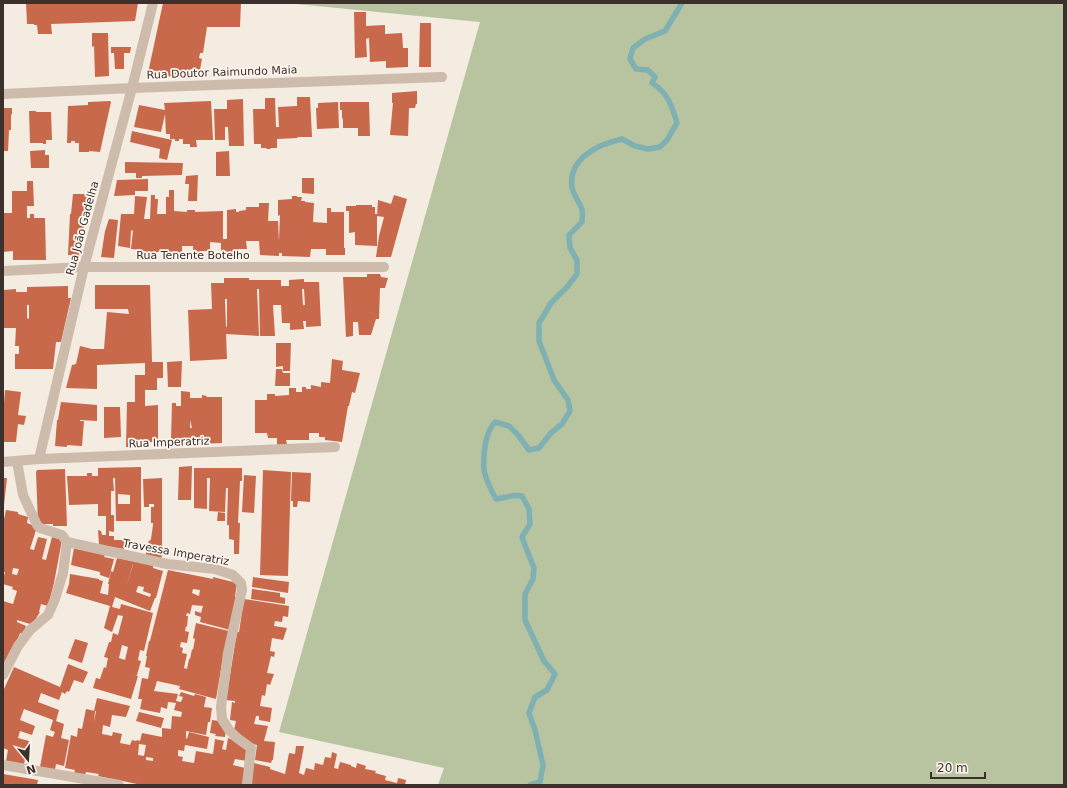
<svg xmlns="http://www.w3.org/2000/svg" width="1067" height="788" viewBox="0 0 1067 788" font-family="'DejaVu Sans',sans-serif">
  <rect width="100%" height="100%" fill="#f4ebe1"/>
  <!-- green -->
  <path fill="#b8c4a0" d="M286,3h778v782h-626l6,-17 -165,-36 201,-710z"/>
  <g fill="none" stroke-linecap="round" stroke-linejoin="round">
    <!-- stream -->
    <path stroke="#7fb0b2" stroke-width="5.5" d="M530,785l10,-3 3,-17 -8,-35 -6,-17 6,-16 12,-7 8,-16 -11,-13 -19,-41v-26l8,-15 1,-11 -6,-15 -6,-16 8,-13 -1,-15 -7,-13c-9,-2 -17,2 -26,3 -5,-9 -10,-19 -12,-29 -1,-16 1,-37 11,-48l14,4 9,9 11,15 10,-2 12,-15 11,-9 8,-13 -2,-11 -14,-20 -15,-39v-18l12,-20 16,-16 10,-13v-14l-7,-12 -1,-13 13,-13c0,-4 1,-8 0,-12 -2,-8 -9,-15 -10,-23 -4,-29 27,-43 50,-48l13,7 13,3 12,-2 7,-7 10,-17c-5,-17 -9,-30 -25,-40l3,-6 -7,-7 -12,-1 -6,-10 3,-11 12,-9 20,-8 17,-28"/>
  </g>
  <!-- building -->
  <path fill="#c8694b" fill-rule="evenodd" d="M26,3h112l-3,18 -84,3 1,10h-14l-1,-9h-3v-1h-7z
    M163,3h78l-1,24h-33l-4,26h-3l-1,5 3,1 -3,16 -26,-1v3l-25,-4z
    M354,12h12v14l19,-1v9l17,-1 1,15h5v19l-22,1v-7l-16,1 -1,-24 -3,1 1,18 -12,1z
    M420,23h11v44h-12z
    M92,33h16l1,43 -14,1 -1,-31 -2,1z
    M111,47h20l-1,6h-6v16h-9l-1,-16h-3z
    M417,91v13h-1l-1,4h-6l-1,28 -18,-1 3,-32h-1v-10z
    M297,97h13l2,40h-15l1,1 -21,1v9h-7l1,1h-4l-1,-1h-5v-4h-7l-1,-35h12v-11h10l1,29h3l-1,-20 19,-1z
    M243,99l1,47h-15l-1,-19h-3v13h-10l-1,-31h13v-9z
    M110,101l1,1 -11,50 -11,-1v1h-10v-9h-4v-2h-4v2h-4l1,-37 20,-1v-3z
    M211,101l2,39h-17l1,7h-7v-3h-7v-5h-4v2h-4v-2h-5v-5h-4l-1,-20 -4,18 -27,-5 5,-22 26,5 -1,-7z
    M338,102l1,26 -22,1 -1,-21h2v-5z
    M340,102h29l1,34h-12v-8h-15v-10l-1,1v-9h-2z
    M3,108h9v6l-1,1v15h-2l-1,21h-5z
    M29,111h7v1h15l1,28h-6v4h-3v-1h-13z
    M132,131l40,9 -5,20 -8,-2 1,-9 -30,-7z
    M45,150v5h4v13h-18l-1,-17z
    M229,151l1,25h-14v-24z
    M125,162l58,1 -1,12 -40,1v2h-6v-5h-11z
    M198,175l-1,26h-9l1,-17h-4l1,-8z
    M302,178h12v16l-12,-1z
    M148,179v12h-13v4l-21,1 3,-16z
    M27,181h6l1,25h-7v12h3v-4h4v4h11l1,42h-33v-9l-10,1v-39h9v-22h15z
    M169,190h5v21l13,1v-2h8v2l28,-1v28h4v-29l9,-1v3h3v-1l7,-1v-3h13v-4h10l-1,18h10l1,20 1,-26 -2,1v-16l14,-1v-3h5v1h5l-1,4h4v1l9,1 -1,19 14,1v-15h4v4h13v36h1v7h-19v-6h-15l-1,8 -28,-1v-3h-3v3l-19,-1 -1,-14h-13l1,8h-8v6h-18v-12l-11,-1v9h-9v6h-8v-11h-11v10l-17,1v-6l-8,1v5h-8v-5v5h-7l1,-7 -12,-1 2,-19 -2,1 -1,17 -12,-2 3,-32h13l1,-18 12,1 -3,22h6l1,-24h4v4h3l-1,15h9v-17h3z
    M73,194h18l-6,32h-1l-4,30 -12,-1 2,-41h1z
    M394,195l13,4 -16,58h-15l3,-21 5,-19 -7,-1 1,-16 13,4z
    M356,205h16v2h3v7h2v32l-22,-1v-13l-6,1v-22h-3v-5h10z
    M109,219l9,1 -4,38 -13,-1 4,-26z
    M367,274h13l1,3 7,1 -3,10h-5l-1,31h-3l-5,16h-12l-1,-13h-5v14l-7,1 -3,-60h24z
    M224,278h25v2h32v6h8v-6l15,-1v3h15l2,44 -15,1v-6h-3l1,8 -14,1v-7h-8l-1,-18h-8l2,31h-15l-1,-47h-2l2,47 -33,-2 1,25 -37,2 -2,-51 24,-1 -1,-26h13zM302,289h2l1,16h-2zM225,299h2v28l-1,-1z
    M95,285h55l2,77h11v16h-6v12h-12v16l13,-1v37h-14v5h-18l1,-45h8v-27h10v-12l-48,2v24l-31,-1 6,-23 4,-1 4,-18 12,3h12l3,-37 22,2 -1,-5h-33z
    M68,286v12h3l-10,44h-5l-3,27h-38v-15h4v-8h-4l1,-18h-13v-38l13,-1v3h11v-5zM27,305h2v14l-2,-1z
    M276,343h15l-1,28h-7v-5l-7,1z
    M332,359l11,2 -1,9 18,3 -5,20 -3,-1 -3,14h-1l-6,36 -17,-2v-3h-6v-4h-10v7h-23l1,4 -10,1v-7h-9l-1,-5h-12v-33h12v-6h8v2l14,-1v-7h7v4h6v-5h4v2h5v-4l10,2v-5l9,1z
    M182,361l-1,26h-13l-1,-25z
    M276,369h6l1,4h7v13h-15z
    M5,390l16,2 -3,23 8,1 -2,9 -6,-1 -2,18h-13v-25z
    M181,391l9,1v6h12v-3l5,1 -1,1h16v46l-42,2v-5h-9l1,-37h4v3h5zM190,408v12l2,8h-2z
    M61,402l36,3v16l-17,-1v1h4l-2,25 -15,-1v2l-12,-1 2,-26h1z
    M104,407h16l1,30 -17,1z
    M192,466l-1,34h-13l1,-33z
    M141,467v54h-25l-1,-43h-2l1,13h-3v24h3v17l-5,-1v5h5v4h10v9l-25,-4 -1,-15 3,1 1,4h4v-19h-8v-12l-29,1 -2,-29h20v-3h5v3h6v-8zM118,494l12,1v9h-12z
    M194,468h48v13h-2l-2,42h2l-1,31h-5v-14l-5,-1v-14h-2l1,-37h-2l-1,24 -16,-1 1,-33h-3v31l-13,-1z
    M65,469l2,57h-14v-2h-15l-2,-52 1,-2z
    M263,470l28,2 -3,104 -28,-1z
    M292,472l19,1 -1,29 -12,-1 -1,6h-4v-6h-2z
    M244,475l12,1 -2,37 -12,-1z
    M3,478h4l-3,27h-1z
    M162,478v69h1l-2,14 -16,-3 4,-18 1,1 1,-2 2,-14v-2h-2v-16h3v-3h-5v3h-5l-1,-28z
    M6,510l12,2v2l10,3 -1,6 10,4 -7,22 4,1 4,-13 9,2 -5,20 4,1 6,-23 10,3 -8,43 -6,23 -7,-2 -2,8h1l-5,8 -5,4 -13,-4v2l9,4 -3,8 -3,-1 -4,11 -11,20h-2v-63l10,3 4,-13 -5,-2 1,-2 -10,-3v-4l2,-8h-2v-48zM13,568l6,1 -2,6 -5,-1z
    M218,512l7,1v8h-8z
    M74,548l31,7 -1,2 10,2 -5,19 -9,-3v-3l-29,-7z
    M117,558l36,7v3l10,3 -7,27h-1l-5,13 -35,-14 -3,10 8,2 1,-5 32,9 -9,38 -4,-1 -2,10 3,1 -4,14h-2l3,1 -7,23 -38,-11 3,-10 4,1 4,-12 2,1 2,-10 -4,-1 5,-15h2l2,-9 5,2 5,-19 -5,-1 -6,17 -8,-4 6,-22 -44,-13 3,-9 1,-10 29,5v1l4,1 -3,12 8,2 1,-11h-1l3,-13 2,1zM133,564v1l-7,23zM138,586l6,1 -1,4 8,3 -1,3 -14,-5zM122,645l6,2 -3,13 -6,-2z
    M168,570l45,9v-2l24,6 -2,14h3l-8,33 -30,-8 1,-5 -6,-2v-4l6,2 2,-7 -11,-1 -2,9 -3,-1 -1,3h2l-1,11 -1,-1 -1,5 4,1 -2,11 -6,-1 -1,5 3,1 -1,5 5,1 -3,14 3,1 2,-10h1l2,-10 1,1 2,-11 -2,-1 3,-15 33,8 -5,21 -8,47 -37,-10 1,-3 -23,-5 -3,10 24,3 -2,7 5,1 2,-5 -4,-1 2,-4 13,4 1,-2 11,3 -2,10 8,1 -2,14h-2l-2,13 -20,-4v7l1,1 2,-7 20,5 -2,12 -22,-4 -1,6 -6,-1v6l5,1 -1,4 12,2 2,-12 17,3 2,-15 9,2 -2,8 4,1 2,-12 12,5 9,5 -2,13 -12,-2 -2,6 12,3 -3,17h-100l-44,-9 1,-2 -13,-2 -1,3 -11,-2 1,-3 -10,-2 6,-33 6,2 1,-9 4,1 4,-20 9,2 -1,11 2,-11h-2l3,-13 33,8 -4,11 -14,-2 -2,12 -7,-2 -1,9 10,2 1,-4 9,2 -2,9 10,2 2,-5 4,1 1,-1 3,1 2,-8 20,4v-9l9,1 1,-13 9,1 1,-5 -8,-2 2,-7 -8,-1 -1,7 -6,-2 -1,6 -20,-4 2,-10h-4l4,-21 6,1 2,-11 -5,-1 2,-11h-1l3,-15h1zM193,589l7,1 -1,6 -7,-3zM139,744l7,1 -2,11 -6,-1zM146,757l7,1v3l-7,-1z
    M253,577l36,5 -1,11 -36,-6z
    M252,589l28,4v4l5,1v6l-34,-5z
    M244,599l45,7 -1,11 -5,-1 -1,6 -7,-1 -1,5 13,2 -4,12 -11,-2 -2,13 5,1 -1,5 -3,-1 -4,17 7,1 -4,11 -3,-1 -2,12 -3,-1 -2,11 12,2 -2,14 -11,-2v-4h-3l-2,8 14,2 -4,15 11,1 -2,18h-1l-1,3 -16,-3 2,-15 -4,-1 -19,-14 2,-9 -6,-1 2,-18 3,1v-2l-9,-1 9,-56 2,-12h2z
    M75,639l13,4 -6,20 -14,-5z
    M68,664l20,8 -5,11 -9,-3 -5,12 -2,-1 -2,3 -3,-2 -3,8 -18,-7 -3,9 21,8 -3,11 8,3 -3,14 8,2 -5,26 -8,-2 -1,6 -15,-3 6,-32 7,2 2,-5 -5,-2 3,-10 -29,-11 -4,11 15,6 -3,9 -12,-4 -2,7 11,3 -5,23 -18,-3 2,-11 -5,-2v-59h1l10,-22 46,20z
    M139,712l25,6 -3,10 -25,-7z
    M212,720l7,1v3l5,1 2,5 -1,7 -10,-1 1,-2 -6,-1z
    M296,746h8l-5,27 5,2 2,-7 8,2 1,-7 8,2 2,-8 6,1 1,-6 5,2 -3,14 4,1 2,-7 11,3v1l5,2 1,-5 9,3 -1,3 11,2 -1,2 11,3 -1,4 12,3 1,-5 8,2 -1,5h-155l4,-22 16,4v2l15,5 4,-21 6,1z
    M3,774l35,6 -1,5h-34z"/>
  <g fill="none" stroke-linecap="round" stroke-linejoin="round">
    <!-- minor -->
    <path stroke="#cdbbac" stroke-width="10" d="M3,94l129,-6 310,-11
      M3,271l81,-4h300
      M39,459l45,-192 48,-179 21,-85
      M3,462l36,-3 296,-12
      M67,542l100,22 48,5 18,6 8,8 1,7 -14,63 -7,54 1,12 7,11 8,8 14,10 -4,37
      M3,675l15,-29 12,-16 18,-15 7,-16 8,-26 4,-31 -5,-7 -22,-7 -3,-3 -14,-30 -6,-34
      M3,765l116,20"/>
  </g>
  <g text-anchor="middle" stroke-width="3.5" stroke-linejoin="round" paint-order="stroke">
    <!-- street labels -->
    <g font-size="11" fill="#3b302b" stroke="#fbf5ee">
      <text transform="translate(222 72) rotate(-2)" y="4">Rua Doutor Raimundo Maia</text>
      <text transform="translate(82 228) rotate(-75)" y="4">Rua João Gadelha</text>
      <text x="193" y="259">Rua Tenente Botelho</text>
      <text transform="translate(169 442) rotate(-2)" y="4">Rua Imperatriz</text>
      <text transform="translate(176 552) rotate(10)" y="4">Travessa Imperatriz</text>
    </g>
  </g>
  <!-- border -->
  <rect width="1067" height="788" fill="none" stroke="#3b302b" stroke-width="8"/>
  <!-- north arrow -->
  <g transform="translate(28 760) rotate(162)" stroke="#fbf5ee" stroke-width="3" paint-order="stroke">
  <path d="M0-3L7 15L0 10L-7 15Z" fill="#3b302b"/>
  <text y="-6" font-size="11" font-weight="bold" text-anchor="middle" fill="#3b302b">N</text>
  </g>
  <!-- scale -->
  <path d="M931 772v6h54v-6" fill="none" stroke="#3b302b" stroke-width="2"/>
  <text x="937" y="772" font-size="12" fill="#3b302b" stroke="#fbf5ee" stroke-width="3" paint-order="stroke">20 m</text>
</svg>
